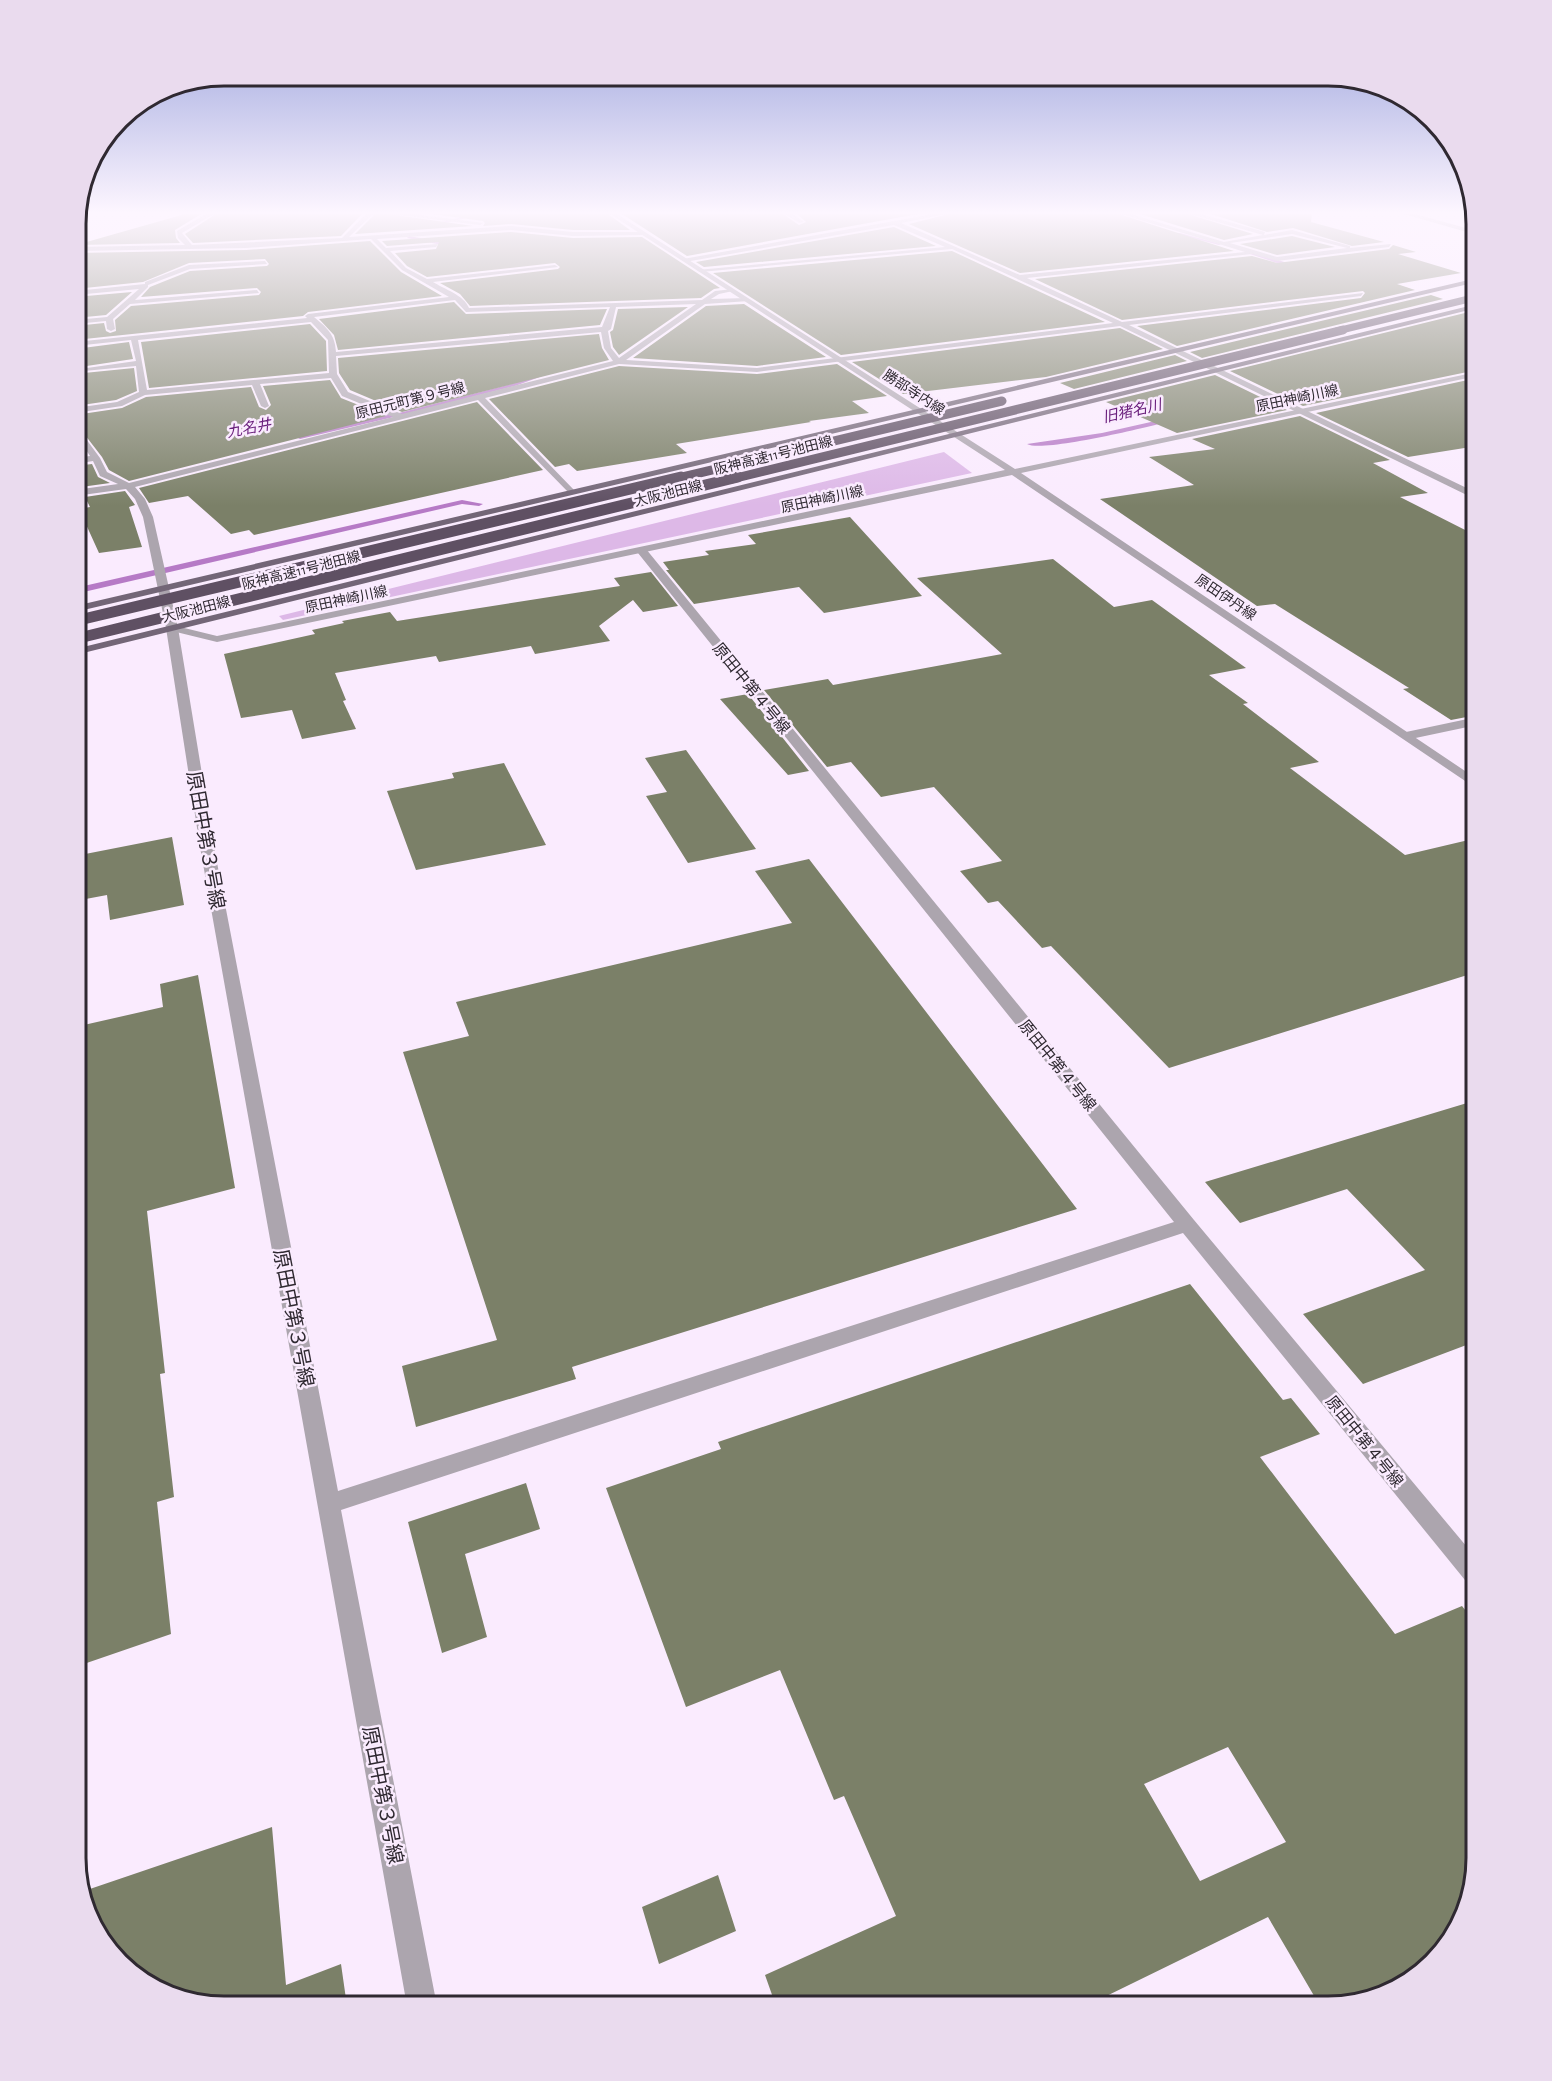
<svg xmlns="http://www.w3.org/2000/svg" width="1552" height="2081" viewBox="0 0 1552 2081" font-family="'Alegreya Sans','Noto Sans JP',sans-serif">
  <rect width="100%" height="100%" fill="#faebfe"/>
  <!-- green -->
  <path fill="#ddb8e7" d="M944,452l28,21 -689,147 -4,-4z"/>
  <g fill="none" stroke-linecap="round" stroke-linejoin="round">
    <!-- stream -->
    <path fill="#b67ac6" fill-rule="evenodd" d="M475,214l5,1 -53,12 -2,-1z
      M1168,233h12l41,11 -2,1 -39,-10h-14z
      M409,236l37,7 11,8 -5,1 -10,-7 -35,-7z
      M1249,250l50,17 1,1 -5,1 -48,-16z
      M540,374l5,1 -30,11 -113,29 -3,-2 112,-29z
      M392,414l2,3 -94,22 -4,-2z
      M1173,417l2,3c-23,6 -132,33 -148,24l75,-11z
      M462,500l21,4 -4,2 -17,-2 -387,90v-6z"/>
  </g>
  <!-- building -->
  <path fill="#7b8068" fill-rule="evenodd" d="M185,214h16l-26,16 1,8 4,5 -104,2z
    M216,214h146l-21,22 -148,7 -8,-9z
    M375,214h13l85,12 -118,8z
    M433,214h175l22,16h-57l-62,-6 -28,2 2,-3 -2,-2z
    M622,214h161l16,11 7,-3 -9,-8h121l-231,42z
    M949,214h170l115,37 -214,22 -111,-49z
    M1140,214h48l65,20 -29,6z
    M1211,214h101l-1,8 73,20 -32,4 -59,-18 -26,4z
    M894,227l42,19 -232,21 -8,-5z
    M511,232l62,6 69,-1 78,51 -6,1 -13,9 -231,8 -10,-12 -20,-11 118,-14 2,-2 -5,-4 -128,14 -20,-11 -12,-13 41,-4 3,-7 -52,4 -5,-5z
    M1292,236l43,11 -58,8 -37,-11z
    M370,241l31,31 41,24 -134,16 -5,4 -228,24v-14l29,-3 2,8 4,2 6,-2 -1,-11 16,-14 128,-11 2,-3 -4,-4 -116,9 9,-10 40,-16 77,-5 2,-2 -4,-5 -76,4 -46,19 -68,7v-36l171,-3z
    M1393,245l23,7 -18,2 63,19 -64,11 18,6 -238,56 -40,-20 224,-28 4,-5 -2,-2 -241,29 -87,-41 217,-23 25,7 112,-14z
    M952,251l153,71 -264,33 -128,-82z
    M132,292l-26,23 -31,3v-21z
    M1431,295l12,4 -241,59 -12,-6z
    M454,302l12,12 141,-5 -7,16 -262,25 -4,-15 -15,-16z
    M744,304l82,53 -69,9 -124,-8 73,-52z
    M688,307l-69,48 -6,-8 -3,-15 3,-2 5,-21z
    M1477,310v60l-174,36 -73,-35z
    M310,324l16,17 1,30 -178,17 -8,-46z
    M1120,328l43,21 -117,28 -143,17 -51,-32z
    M599,334l3,14 7,12 -207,52 -52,-22 -11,-17 -1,-15z
    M129,342l4,17 -53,8 -2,3 6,3 50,-5 3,23 -21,9 -41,6v-57z
    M1175,355l12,6 -113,28 -14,-6z
    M837,364l50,32 -35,5 17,12 -60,8 2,1 -135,22 11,9 -110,18 -8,-7 -14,3 -66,-68 130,-33 138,8z
    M1215,375l72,35 -110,23 -71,-31z
    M1477,378v68l-69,11 -92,-44z
    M330,380l11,18 45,18 -257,65 -20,-11 -7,-13 -27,-35v-7l47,-7 24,-11 105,-10 8,20 7,3 5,-5 -8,-19z
    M477,402l66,68 -289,65 -5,-5 -18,4 -43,-38 -39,7 -10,-15z
    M1300,416l90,44 -17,3 55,30 -28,4 77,39v179l-26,5 -48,-31 6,-1 -134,-84 -18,2 -157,-107 94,-14 -45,-28 66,-8 -23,-10z
    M92,464l6,13 12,6 -29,4 -6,-12v-9z
    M125,491l10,14 -6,2 13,40 -43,6 -20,-44 11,-2 -5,-10z
    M850,517l72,79 -98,17 -25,-26 -105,17 -28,-34h3l-6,-8 46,-7 -4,-4 51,-7 -8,-9z
    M1053,559l61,48 38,-7 94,68 -37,7 39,28 -5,1 76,58 -29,6 115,87 72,-17v134l-308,96 -118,-122 -9,2 -44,-47 -10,2 -28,-32 42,-10 -68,-74 -53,10 -30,-35 -24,5 -63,-77 64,-11 5,6 169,-31 -85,-76z
    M651,572l27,34 -35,6 -10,-12 -34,26 11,15 -75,13 -4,-8 -92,16 -3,-6 -101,17 11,27 -3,1 13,28 -54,10 -10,-29 -51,8 -17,-64 91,-20 -3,-4 32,-7 -2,-2 48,-9 7,9 223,-35 -6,-8z
    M748,694l61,77 -21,4 -68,-76z
    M686,750l70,99 -68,14 -42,-67 21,-4 -22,-34z
    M504,763l42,82 -130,25 -29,-79 67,-13 -2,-5z
    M172,837l12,68 -74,15 -3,-25 -32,6v-45z
    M809,859l268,350 -505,158 4,12 -160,48 -14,-61 95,-26 -94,-288 66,-16 -13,-34 336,-79 -37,-52z
    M198,975l37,213 -88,23 18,162 -5,1 14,123 -17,5 14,132 -96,33v-640l88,-20 -3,-23z
    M1477,1100v241l-114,43 -60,-70 122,-44 -78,-81 -107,34 -35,-41z
    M1190,1284l93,116 8,-2 29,36 -60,23 135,177 67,-28 15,19v233l-20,74 -54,54 -74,20h-9l-52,-89 -182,89h-310l-11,-31 131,-59 -52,-120 -10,4 -54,-130 -94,37 -80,-219 115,-39 -3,-7zM1228,1747l58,95 -86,39 -56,-97z
    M526,1483l14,46 -75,25 22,83 -45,16 -34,-131z
    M272,1827l14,158 55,-21 6,42h-133l-65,-20 -54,-54 -11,-41z
    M718,1875l18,56 -77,33 -17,-57z"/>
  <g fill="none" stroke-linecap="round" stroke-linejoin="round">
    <!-- minor -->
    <path fill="#aca5ae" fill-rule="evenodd" d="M206,214h8l-32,19 10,12 150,-7 24,-24h7l-24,23 162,-11 62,6h71l-2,3 -69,1 -62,-6 -134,9 9,9 52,-4 -2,3 -46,4 16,17 21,11 128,-14 3,2 -125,15c11,7 31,13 36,26l233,-8 13,-9 18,-2v2l-14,3 -8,5 36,-1 2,3 -44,3 -79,56 131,8 356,-45 -161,-74 -252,23 -3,-2 248,-23 -51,-22 -209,37 -2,-3 250,-45h14l-46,9 119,52 225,-23 -124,-38h10l93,28 39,-7 -73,-21h11l64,18 -1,3 28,-5 58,16v2l41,-4 -2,3 -112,14 -25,-7 -225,24 95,44 241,-29 -2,3 -232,29 348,168v7l-357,-174 -363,46 -138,-8 -134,34 89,92 2,2 -5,3 -93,-95 -343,87 10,12 8,18 25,111 36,219 124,644 836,-269 -536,-669 -1,-2 5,-3 4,1 548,671 283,339v29l-8,-3 -286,-352 -842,277 96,496h-30l-207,-1159 -34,-219 -23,-111 -8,-18 -9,-10 -51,7v-6l43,-6 -18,-8 -7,-15 -18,3v-6l15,-2 -15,-23v-9l25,34 7,14 22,11 264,-66 -51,-21 -11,-18 -71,6 9,22 -4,2 -4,-2 -9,-21 -107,10 -23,11 -47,7v-5l42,-6 22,-10 -3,-26 -52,5 -4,-2 56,-8 -5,-21 -56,6v-4l232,-24 -2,-2 3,-2 141,-17 -47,-27 -31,-31 -125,9 -171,3v-4l110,-2 -7,-7 -1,-7zM1292,234l55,14 -70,9 -47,-14zM455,300l11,12 144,-5 -8,20 -266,25c-1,-18 -9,-24 -22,-35zM696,304l-77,54 -8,-10 -3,-17 3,-2 5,-22zM311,322l17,18 1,33 -182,17 -9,-50zM601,332l3,16 9,13 -211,53 -54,-22 -11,-18 -1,-18z
      M390,214h23l70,9 -3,2z
      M785,214h8l11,8 -5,1z
      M1404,214h11l62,17v4z
      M265,261l2,3 -77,5 -42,16v2l-13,13 122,-10 2,3 -129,11 -17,15 2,10 -4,2 -4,-2 -1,-8 -31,3v-4l32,-3 32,-28 -64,6v-4l70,-7v-2l44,-17z
      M1477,717v8l-71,15 -6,-4 6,-4z"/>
    <!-- tertiary -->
    <path fill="#aca5ae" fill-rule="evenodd" d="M610,214h7l398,255 462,-97v4l-456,97 456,306v10l-465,-314 -795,167 -49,-12 -2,-2 6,-3 45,11 788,-166z"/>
    <!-- primary -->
    <path fill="#736677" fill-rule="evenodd" d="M1477,278v4l-1402,330v-6z
      M1477,304v4l-1402,347v-6z"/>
    <!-- motorway-bridge-far2 -->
    <path stroke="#5f5063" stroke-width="7" d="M1337,331l140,-34"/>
    <!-- motorway-bridge-far1 -->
    <path stroke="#5f5063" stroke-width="9" d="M674,479l328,-78
      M732,479l611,-149"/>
    <!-- motorway-bridge -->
    <path stroke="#5f5063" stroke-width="11" d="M75,621l606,-144
      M75,639l663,-162"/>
  </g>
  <!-- sky -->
  <linearGradient id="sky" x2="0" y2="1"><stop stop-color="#949dda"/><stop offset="0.42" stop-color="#fdf6ff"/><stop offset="1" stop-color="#fdf6ff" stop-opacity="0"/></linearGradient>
  <rect width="1552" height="506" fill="url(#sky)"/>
  <g text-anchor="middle" stroke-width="5" stroke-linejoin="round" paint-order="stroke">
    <!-- far-street labels -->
    <g font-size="14" fill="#2f2931" stroke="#faebfe">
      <text transform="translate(914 392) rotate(33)" y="5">勝部寺内線</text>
      <text transform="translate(1297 398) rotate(-12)" y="5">原田神崎川線</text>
      <text transform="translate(410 400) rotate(-14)" y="5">原田元町第９号線</text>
      <text transform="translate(773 455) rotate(-14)" y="5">阪神高速11号池田線</text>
      <text transform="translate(668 493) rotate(-14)" y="5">大阪池田線</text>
      <text transform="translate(822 499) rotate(-12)" y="5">原田神崎川線</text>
      <text transform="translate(301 570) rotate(-14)" y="5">阪神高速11号池田線</text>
      <text transform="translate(1226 597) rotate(34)" y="5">原田伊丹線</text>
      <text transform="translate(346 599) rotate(-12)" y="5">原田神崎川線</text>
      <text transform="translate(196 609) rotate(-14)" y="5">大阪池田線</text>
    </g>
    <!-- far-water labels -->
    <g font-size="15" font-style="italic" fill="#6b217d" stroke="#faebfe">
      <text transform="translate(1132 411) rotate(-13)" y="5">旧猪名川</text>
      <text transform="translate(249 428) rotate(-11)" y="5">九名井</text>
    </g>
    <!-- street labels -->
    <g font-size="16" fill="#2f2931" stroke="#faebfe">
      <text transform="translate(752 688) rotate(51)" y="6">原田中第４号線</text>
      <text transform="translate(1058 1065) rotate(51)" y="6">原田中第４号線</text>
      <text transform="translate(1365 1441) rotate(51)" y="6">原田中第４号線</text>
    </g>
    <!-- near-street labels -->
    <g font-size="20" fill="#2f2931" stroke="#faebfe">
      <text transform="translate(206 840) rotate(80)" y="7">原田中第３号線</text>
      <text transform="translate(294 1318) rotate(79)" y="7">原田中第３号線</text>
      <text transform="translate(383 1795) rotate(79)" y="7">原田中第３号線</text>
    </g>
  </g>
  <!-- crop -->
  <path d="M0 0H1552V2081H0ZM224 86H1328A138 138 0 0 1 1466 224V1858A138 138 0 0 1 1328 1996H224A138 138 0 0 1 86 1858V224A138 138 0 0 1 224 86Z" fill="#eadbee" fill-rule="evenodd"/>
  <path fill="none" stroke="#2f2931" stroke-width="3" d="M224 86H1328A138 138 0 0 1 1466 224V1858A138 138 0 0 1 1328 1996H224A138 138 0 0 1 86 1858V224A138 138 0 0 1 224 86Z"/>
</svg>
